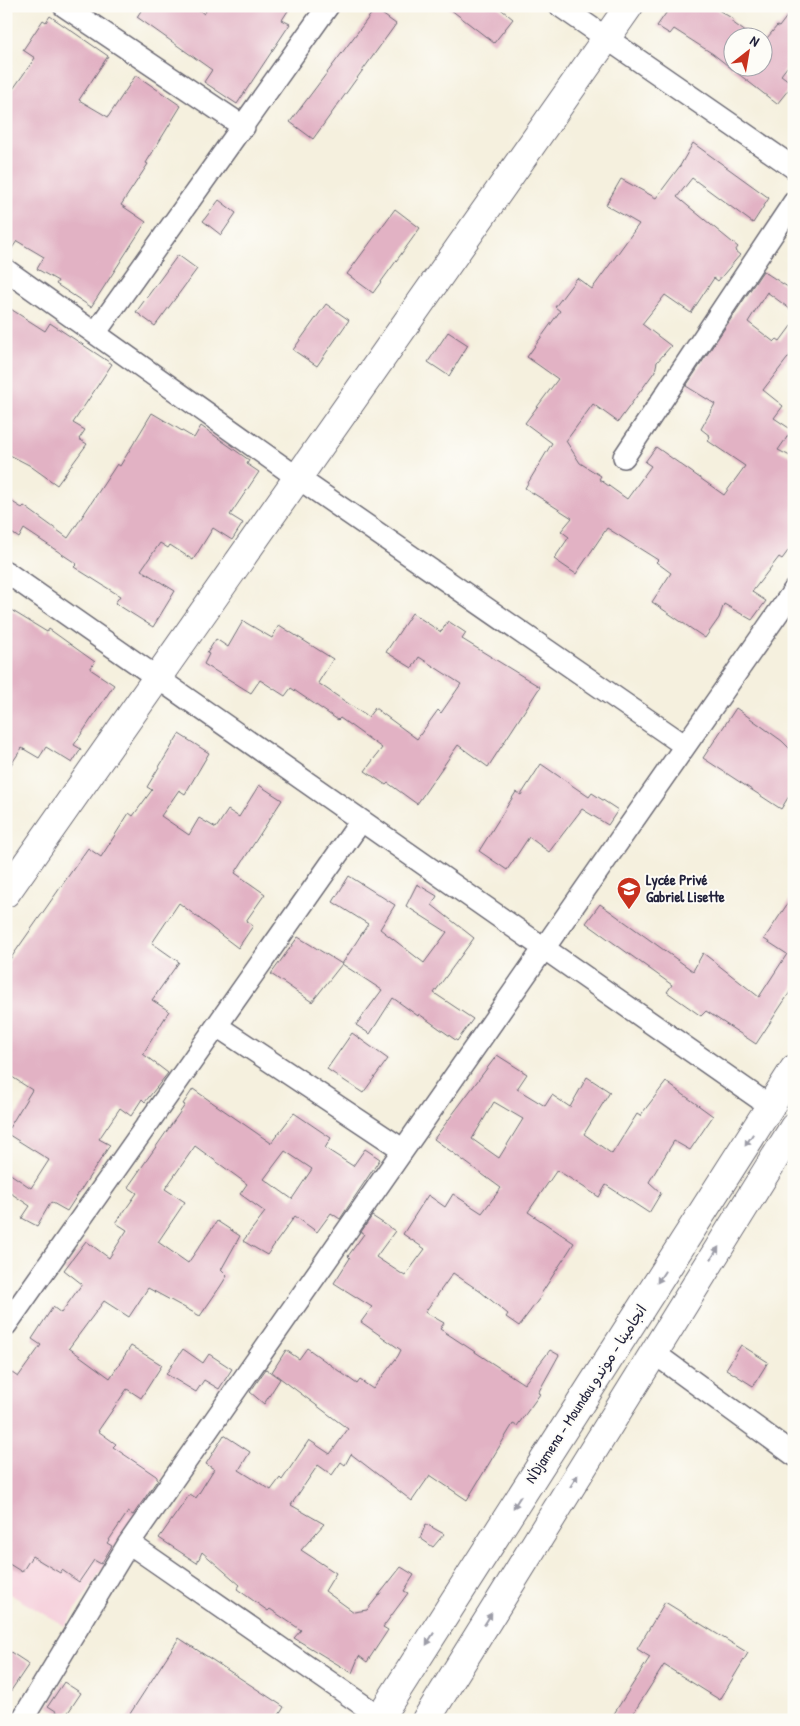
<svg xmlns="http://www.w3.org/2000/svg" width="800" height="1726" viewBox="0 0 800 1726" font-family="'Patrick Hand','Playpen Sans Arabic',sans-serif">
  <rect width="100%" height="100%" fill="#fdfcf7"/>
  <filter id="ink" filterUnits="userSpaceOnUse"><feTurbulence type="fractalNoise" baseFrequency=".02" numOctaves="2"/><feDisplacementMap in="SourceGraphic" scale="10" xChannelSelector="R" yChannelSelector="G"/><feConvolveMatrix kernelMatrix="1 2 1 2 8 2 1 2 1" color-interpolation-filters="sRGB"/></filter>
  <filter id="wash" filterUnits="userSpaceOnUse"><feTurbulence type="fractalNoise" baseFrequency=".0096" numOctaves="4" result="noise"/><feDisplacementMap in="SourceGraphic" scale="20" xChannelSelector="R" yChannelSelector="G"/><feGaussianBlur stdDeviation="1.12" result="paint"/><feColorMatrix in="noise" values="0 0 0 0 0 0 0 0 0 0 0 0 0 0 0 0 0 1.4 0 .05"/><feComposite in="paint" operator="in"/></filter>
  <g filter="url(#wash)">
    <rect width="100%" height="100%" fill="#f5f0de"/>
    <!-- built -->
    <path fill="#f5cfdb" d="M6,1364l158,110 -99,152 -59,-34z"/>
    <g id="blocks">
      <!-- building -->
      <path fill="#e2b2c4" fill-rule="evenodd" d="M144,6h50l10,8 5,-8h82l-9,14 8,4 -53,80 -33,-22 8,-12 -75,-53z
        M446,6h51l16,13 -19,24z
        M671,6h41l21,13 -1,3 22,16h-22v30h30v-24l15,-18 2,1 15,-20v51l-13,17 12,9 -16,20 -64,-50 -39,-25 -4,5 -13,-8z
        M375,9l21,15 -83,115 -23,-17z
        M50,16l58,40 -29,44 29,17 28,-42 45,31 -35,57 2,1 -27,41 25,17 -55,85 -35,-23 2,-3 -21,-12 7,-12 -27,-16 -11,16v-158l29,-41 -12,-8 20,-30 3,2z
        M693,143l76,55 -16,25 -61,-45 -15,19 61,50 -3,4 5,4 -22,26 -4,-3 -23,35 -26,-18 -23,29 29,22 -14,16 -2,9 -37,51 -25,-18 -27,37 14,22 21,13 -2,3 28,20 24,-33 -6,-4 11,-15 68,48 21,-29 -37,-25 2,-5 -9,-7 14,-25 -29,-18 77,-115 31,20v21l-27,-20 -19,30 26,20 3,-3 3,2 14,-19v28l-31,40 20,16 -9,12 18,12 -14,20 16,8v85l-12,16 -3,-2 -27,35 14,9 -14,19 -28,-16 -5,14 -14,20 -53,-36 19,-29 -15,-11 2,-2 -51,-32 -31,46 -22,-15 15,-22 -8,-6 11,-13 -47,-30 27,-45 -27,-20 33,-44 -31,-22 33,-46 -5,-4 22,-29 15,11 47,-65 -33,-19 15,-26 35,19 24,-32z
        M219,200l17,13 -15,22 -18,-14z
        M395,209l25,19 -47,65 -26,-19z
        M178,255l19,14 -42,57 -19,-14z
        M326,304l23,16 -32,46 -24,-16z
        M6,306l39,25 5,-8 62,41 -39,59 12,7 -6,9 8,5 -30,41 -28,-20 -23,-12z
        M448,332l20,13 -19,31 -21,-14z
        M152,413l42,25 7,-12 48,34 -2,4 12,8 -29,43 13,8 -11,17 -19,-12 -20,32 -23,-15 -2,3 -8,-5 -19,27 34,21 -22,36 -38,-24 5,-7 -46,-29 3,-3 -53,-35 -5,9 -13,-9v-31l16,10 2,-2 44,32 49,-74 3,2z
        M6,607l41,25 2,-3 46,33 -5,7 24,16 -40,60 7,4 -9,14 -26,-16 -7,11 -17,-10 -16,24z
        M412,613l29,19 7,-11 18,12 -4,6 78,48 -52,80 -30,-22 -41,59 -29,-21 -2,2 -21,-14 17,-23 -42,-30 -2,2 -47,-32 -6,8 -25,-16 -9,13 -47,-29 5,-10 -2,-1 9,-14 12,8 15,-26 29,17 7,-13 54,34 -15,24 50,34 7,-9 42,31 21,-29 3,3 20,-29 -42,-27 -7,11 -26,-16z
        M736,708l46,33 12,12v35l-13,21 -78,-51z
        M179,734l30,19 -24,41 -6,-4 -18,26 28,19 10,-17 17,10 12,-18 11,7 20,-32 23,15 -47,73 30,21 -19,27 7,5 -15,22 -59,-45 -27,40 27,19 -27,38 17,11 -26,43 25,19 -23,29 -3,-3 -11,17 -11,-8 -21,31 11,6 -43,66 -16,-9 -14,24 -15,-8 8,-12 -24,-16v-19l25,17 18,-28 -43,-27 26,-43 -26,-17v-108l82,-117 13,9 28,-44 4,3 19,-26 -5,-3z
        M541,764l48,33 3,-4 26,17 -10,15 -26,-16 -33,43 -20,-15 -22,33 -28,-19 37,-59 5,3z
        M349,876l46,29 -15,24 44,34 23,-31 -41,-26 11,-22 20,12 -5,9 42,33 -40,55 39,26 -16,22 -38,-27 -1,2 -25,-18 -23,36 -14,-9 26,-35 -40,-26 26,-40 -35,-22z
        M794,894v92l-38,58 -50,-33 -5,5 -34,-24 5,-7 -86,-62 14,-19 93,67 10,-18 56,44 28,-43 -23,-15z
        M298,937l44,27 -30,38 -41,-28z
        M352,1033l36,26 -25,34 -36,-24z
        M497,1055l30,19 -10,15 28,17 7,-11 18,12 17,-30 23,15 -26,42 28,20 25,-40 3,2 26,-34 47,34 -23,34 -16,-9 -25,41 12,11 -12,20 -43,-28 -7,12 -42,-27 -29,42 46,31 -33,51 1,1 -23,31 -13,-9 2,-3 -27,-22 -28,-19 -28,39 19,11 -4,6 84,55 26,-34 9,5 -21,38 2,1 -23,32 -4,-2 -46,76 -37,-25 -18,26 -61,-47 -6,11 -4,-3 -9,13 -14,-10 -27,40 33,19 -23,26 35,23 -11,18 29,21 13,-2 34,-43 13,8 -10,16 4,2 -25,34 5,3 -21,32 -8,-6 -7,17 -58,-35 7,-8 -31,-21 -2,2 -31,-22 3,-4 -38,-33 -5,11 -38,-25 31,-44 6,4 18,-29 -8,-5 18,-29 26,17 -11,18 32,20 9,-12 2,2 27,-40 21,14 18,-25 -76,-57 14,-22 13,9 8,-11 50,36 3,-4 13,9 25,-33 3,-6 -40,-28 11,-15 -38,-24 16,-25 -2,-2 16,-22 -3,-2 11,-16 23,15 -19,26 29,19 20,-27 -22,-15 25,-39 17,12 8,-13 29,19 19,-25 -67,-49zM494,1102l29,17 -24,39 -27,-19z
        M193,1089l78,54 23,-30 37,25 -6,10 28,18 12,-17 15,10 -40,60 -9,-6 -14,19 -22,-16 -28,39 -24,-14 22,-29 -25,-18 7,-10 -52,-38 -30,43 20,13 -27,40 30,21 29,-42 23,15 -19,34 6,6 -7,11 -20,29 -52,-28 -19,29 -25,-16 -35,47 41,30 21,-32 31,19 -21,33 -14,-9 -29,42 18,13 -3,3 43,29 2,3 -25,36 -5,-3 -21,31 5,3 -11,18 -7,-4 -15,22 -17,-12 -2,3 -28,-17 -10,16 -16,-10v-181l6,-8 6,4 23,-32 -9,-6 21,-32 8,6 21,-29 -18,-14 22,-29 23,17 18,-28 -11,-7 21,-30 -9,-6 57,-82 -2,-1zM285,1151l27,18 -20,30 -28,-20z
        M741,1345l27,17 -15,24 -27,-17z
        M183,1349l20,14 6,-9 23,15 -13,20 -15,-9 -8,12 -30,-18z
        M266,1369l14,10 -16,25 -14,-12z
        M426,1524l18,10 -11,13 -13,-9z
        M665,1602l83,51 -28,47 -56,-35 -35,55h-19l40,-63 -13,-8z
        M179,1638l105,69 -8,13h-150z
        M6,1649l23,15 -23,34z
        M64,1682l17,11 -16,24 -17,-11z"/>
    </g>
  </g>
  <g filter="url(#ink)">
    <use href="#blocks" fill-opacity="0" stroke="#6c6a74" stroke-width="1"/>
    <g fill="none" stroke-linecap="round" stroke-linejoin="round">
      <defs>
        <path id="street" d="M64,6l180,121
          M560,6l234,162
          M6,270l292,208 386,267
          M96,332l232,-326
          M624,457l170,-255
          M6,572l765,535
          M217,1026l185,123
          M6,1325l355,-504
          M654,1353l140,102
          M129,1543l251,174
          M22,1720l107,-177 665,-953"/>
        <path id="secondary" d="M6,893l623,-887"/>
        <path id="primary" d="M378,1720l416,-651
          M426,1720l368,-593"/>
      </defs>
      <!-- street casing -->
      <use href="#street" stroke="#6c6a74" stroke-width="24"/>
      <!-- secondary casing -->
      <use href="#secondary" stroke="#6c6a74" stroke-width="30"/>
      <!-- primary casing -->
      <use href="#primary" stroke="#6c6a74" stroke-width="30"/>
      <!-- street -->
      <use href="#street" stroke="#fff" stroke-width="21"/>
      <!-- secondary -->
      <use href="#secondary" stroke="#fff" stroke-width="28"/>
      <!-- primary -->
      <use href="#primary" stroke="#fff" stroke-width="28"/>
    </g>
    <!-- one-way arrows -->
    <defs><path id="oneway-solid" d="M-6-.8H1V-3.2L6.5 0L1 3.2V.8H-6Z" transform="scale(1.25)"/></defs>
    <g fill="#9c9ca7">
      <use href="#oneway-solid" transform="translate(749 1140) rotate(123)"/>
      <use href="#oneway-solid" transform="translate(715 1253) rotate(-58)"/>
      <use href="#oneway-solid" transform="translate(661 1277) rotate(123)"/>
      <use href="#oneway-solid" transform="translate(574 1481) rotate(-58)"/>
      <use href="#oneway-solid" transform="translate(517 1502) rotate(122)"/>
      <use href="#oneway-solid" transform="translate(488 1619) rotate(-58)"/>
      <use href="#oneway-solid" transform="translate(430 1639) rotate(122)"/>
    </g>
  </g>
  <!-- icons -->
  <defs>
    <symbol id="school-pin" viewBox="-11 -11 22 30"><path d="M0 17L-7.5 6A9.5 9.5 0 1 1 7.5 6Z" fill="#c8321e" stroke="#fdfcf7"/><path d="M0-5L7-2L0 1L-7-2ZM-4 1L0 2.5L4 1V4Q0 6-4 4Z" fill="#fff"/></symbol>
  </defs>
  <g fill-rule="evenodd">
    <use href="#school-pin" x="615" y="875" width="28" height="38"/>
  </g>
  <g text-anchor="middle" stroke-width="4" stroke-linejoin="round" paint-order="stroke">
    <!-- poi labels -->
    <g font-size="15" font-weight="bold" fill="#22223b" stroke="#fdfcf7" text-anchor="start">
      <text x="646" y="885">Lycée Privé<tspan x="646" dy="17">Gabriel Lisette</tspan></text>
    </g>
    <!-- street labels -->
    <g font-size="15" fill="#22223b" stroke="#fdfcf7">
      <text transform="translate(586 1394) rotate(-57)" y="5">N'Djamena - Moundou انجامينا - موندو</text>
    </g>
  </g>
  <!-- margin -->
  <rect width="800" height="1726" fill="none" stroke="#fdfcf7" stroke-width="25"/>
  <!-- north arrow -->
  <g transform="translate(748 52) rotate(31)"><circle r="24" fill="#fdfcf7" stroke="#a5a5ac"/>
  <path d="M0-4L9 19L0 12L-9 19Z" fill="#c8321e"/>
  <text y="-8" font-size="14" font-weight="bold" text-anchor="middle" fill="#22223b">N</text>
  </g>
</svg>
